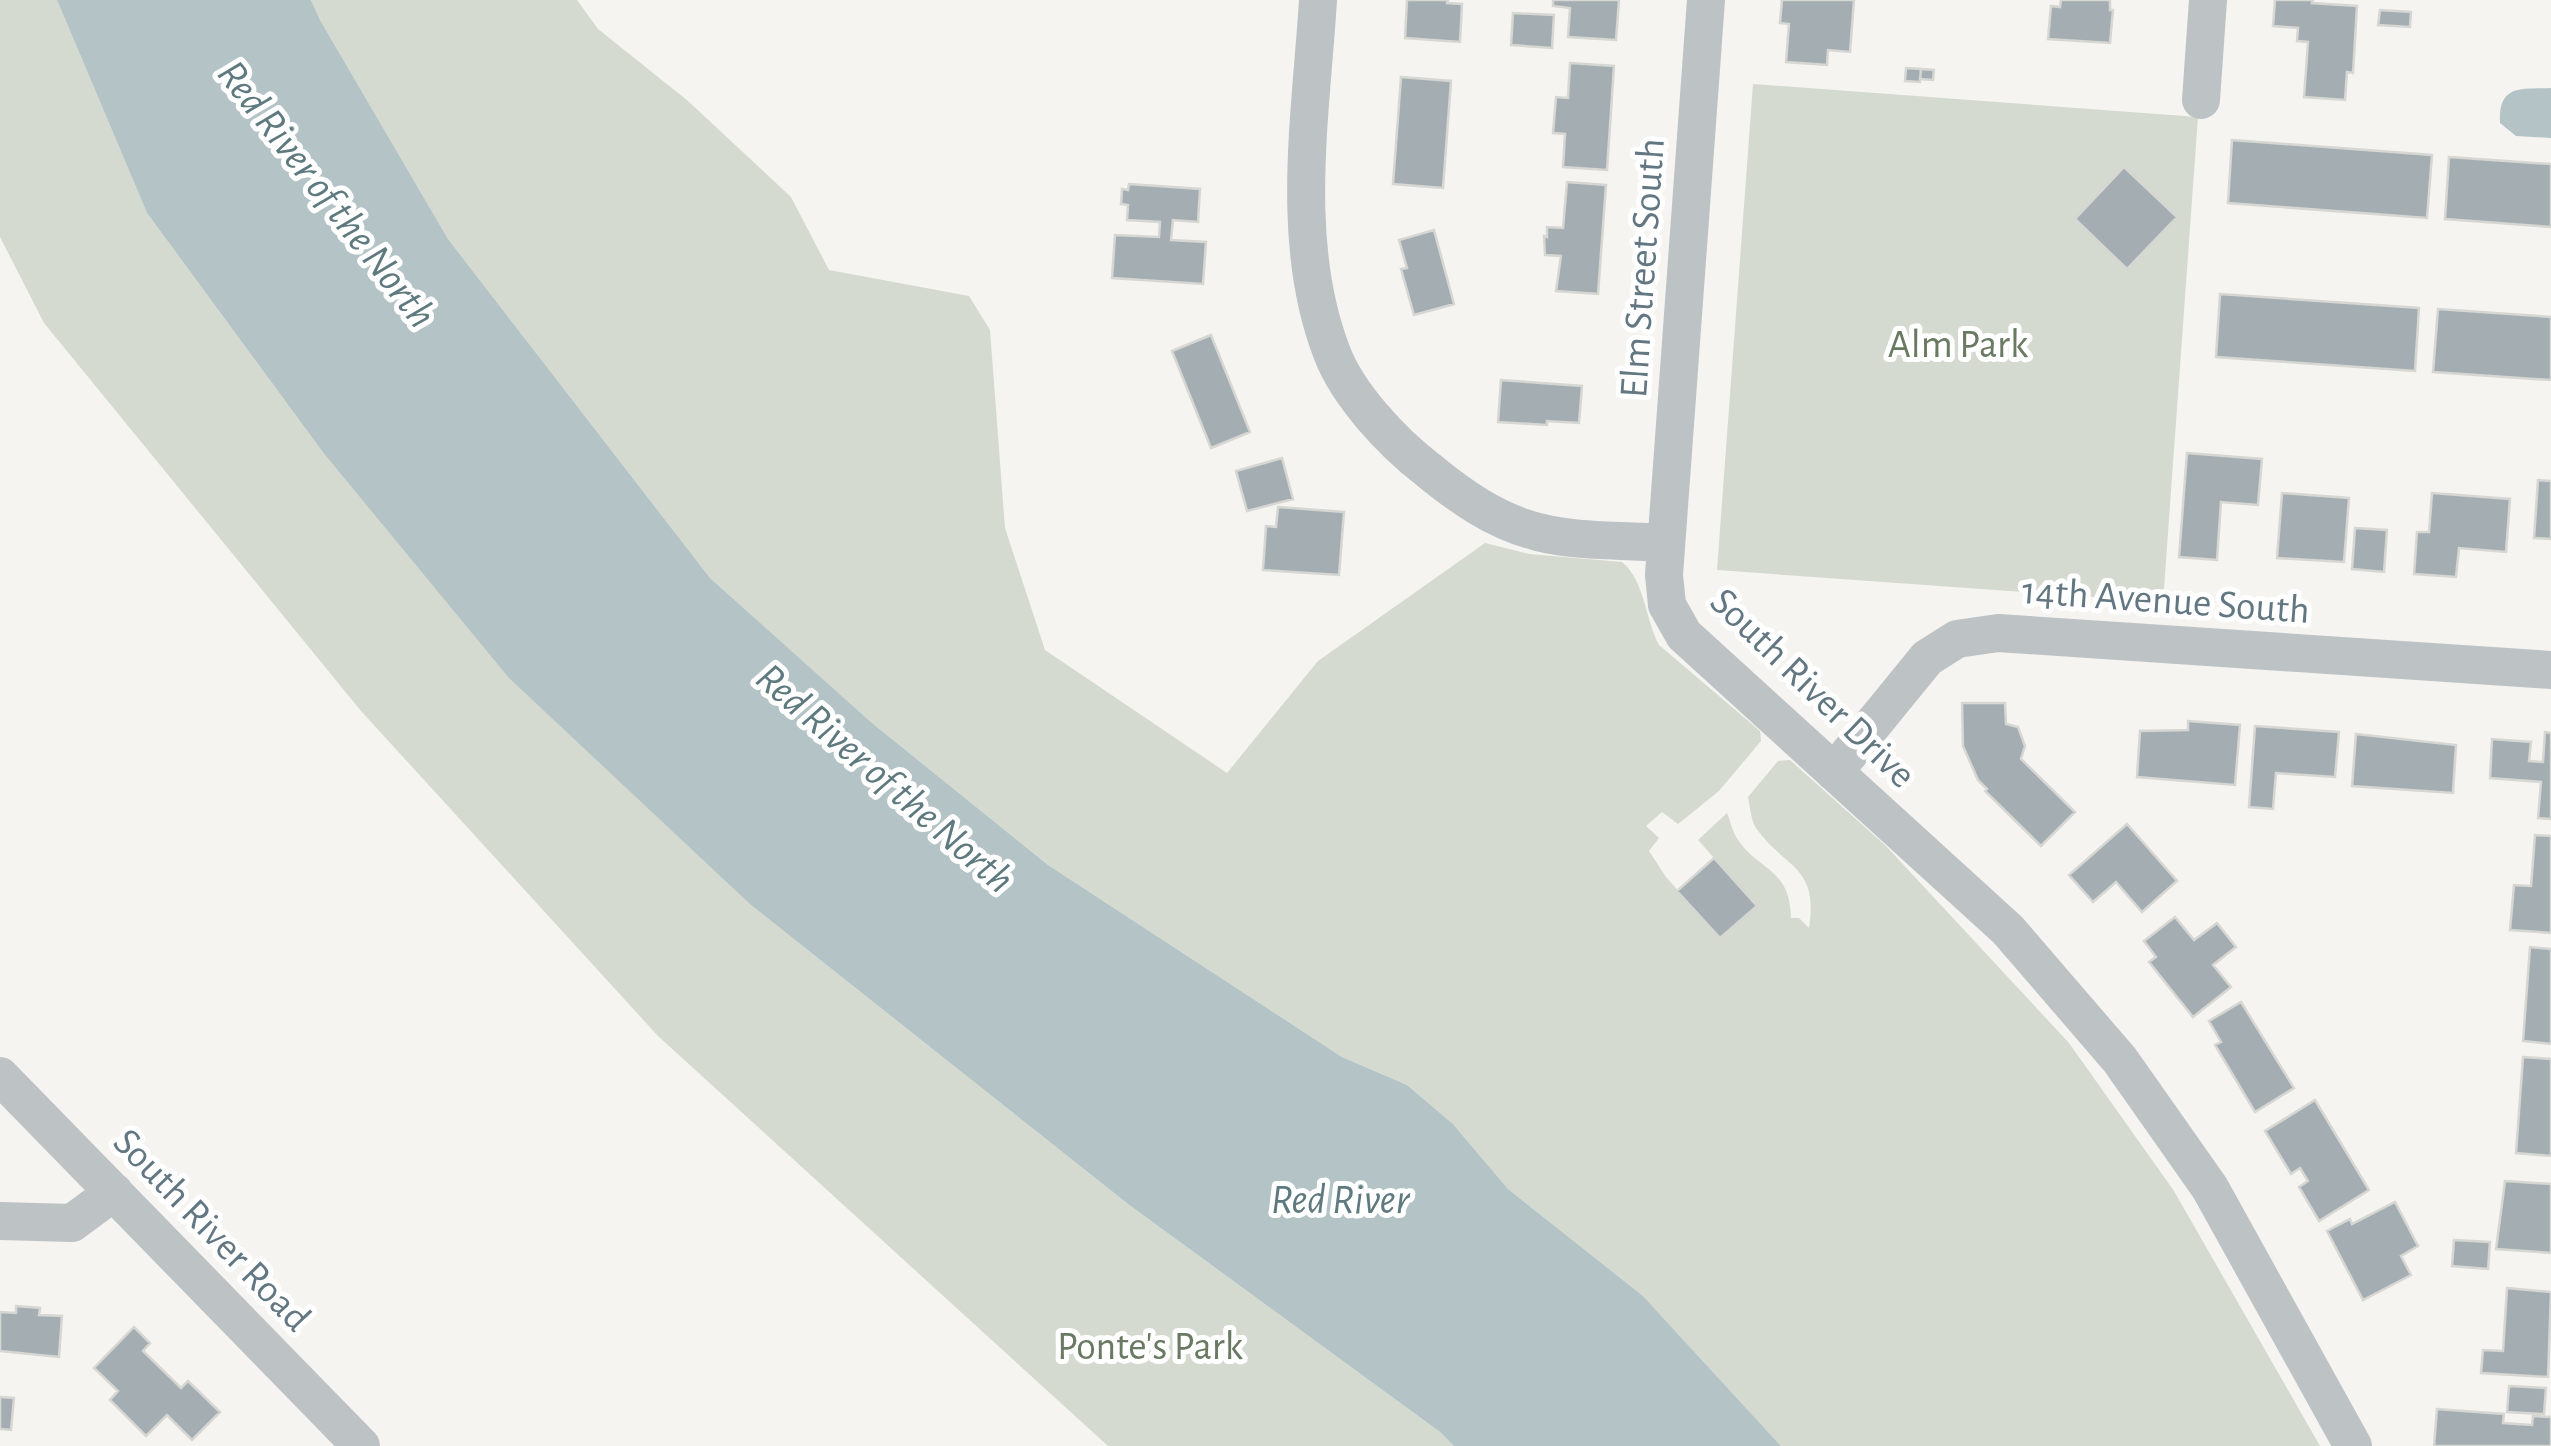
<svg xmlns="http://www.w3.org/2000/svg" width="2551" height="1446" viewBox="0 0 2551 1446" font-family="'Alegreya Sans',sans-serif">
  <rect width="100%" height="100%" fill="#f5f4f0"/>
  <!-- green -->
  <path fill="#d4dad0" d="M0,0h57l90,213 175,238 429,454 377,299 312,228 14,14h-346l-450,-410 -297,-325 -317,-388 -44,-86z
    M311,0h266l21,29 90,72 103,96 38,73 140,26 21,34 15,198 40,122 182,123 91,-112 167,-118 44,11 93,8c23,19 23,57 37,83l101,86 1,10 -42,50 -41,33 -16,-12 -16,14 13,12 -10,13 17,26 54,61 37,-32 -59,-66 29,-27c3,7 5,16 8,22 20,36 55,30 56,83h8l10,10c10,-63 -24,-59 -53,-100 -5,-8 -6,-21 -8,-31l30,-36 12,-1 96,86 183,197 105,148 146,255h-539l-138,-150 -135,-107 -55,-65 -46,-39 -65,-28 -294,-192 -176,-142 -162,-145 -262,-339 -128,-219z
    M1753,84l445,33 -35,485 -446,-32z"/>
  <!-- water -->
  <path fill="#b4c3c5" d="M57,0h254l9,20 128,219 262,339 162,145 176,142 294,192 65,28 46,39 55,65 135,107 138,150h-327l-14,-14 -312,-228 -377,-299 -242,-227 -187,-227 -175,-238z
    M2551,88v50l-35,-2 -16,-13c-2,-39 21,-34 51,-35z"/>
  <!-- building -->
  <path fill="#a4aeb2" stroke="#d6d6d3" stroke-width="2.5" d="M1407,0h41l-1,3 15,1 -2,38 -55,-4z
    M1553,0h66l-3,40 -48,-3 2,-29 -17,-2z
    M1782,0h72l-4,52 -22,-2 -1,15 -41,-3 3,-38 -9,-1z
    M2061,0h49v10h3l-3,33 -62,-4 3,-33 9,1z
    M2275,0h38l-1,3 45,3 -4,67 -6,-1 -2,28 -41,-3 4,-55 -11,-1 1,-13 -25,-2z
    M2380,10l31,2 -1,15 -32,-2z
    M1513,13l41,2 -2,33 -41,-3z
    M1570,63l44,3 -7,104 -44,-3 2,-33 -12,-1 3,-36 12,1z
    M1906,68l15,1 -1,13 -15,-1z
    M1921,69l13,1 -1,10 -13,-1z
    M1401,77l50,4 -8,107 -50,-4z
    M2232,140l200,15 -5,63 -199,-15z
    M2449,157l102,7v63l-106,-8z
    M2124,167l53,50 -50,52 -52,-50z
    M1567,182l39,3 -8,109 -42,-3 5,-35 -16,-1 -1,-19 3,1v-10l16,1z
    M1129,184l71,5 -2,33 -25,-2 -2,20 35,2 -3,42 -91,-6 3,-43 44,2 1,-15 -33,-2 1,-15 -7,-1 1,-15 6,1z
    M1434,230l20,74 -40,11 -13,-46 6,-1 -8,-28z
    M2220,294l199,14 -4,63 -199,-14z
    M2438,309l113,8v63l-118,-8z
    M1211,335l39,97 -39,16 -39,-97z
    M1501,380l81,6 -3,37 -32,-2v4l-49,-3z
    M2187,453l75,6 -4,46 -37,-3 -4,58 -38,-3z
    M1282,458l11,41 -46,12 -11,-40z
    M2538,480l13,1v58l-17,-1z
    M2282,493l67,5 -5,64 -67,-4z
    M2432,493l78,6 -4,53 -47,-4 -3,29 -42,-3 3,-42h12z
    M1278,507l66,5 -5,63 -76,-5 3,-44 10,1z
    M2355,528l32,2 -3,42 -32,-3z
    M1962,703h43l1,21 12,3 7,19 -4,13 54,53 -34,34 -56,-55 2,-2 -9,-9 -15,-34z
    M2188,721l52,4 -5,60 -98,-8 3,-46 48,-1z
    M2255,726l84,6 -4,45 -59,-4 -3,36 -24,-2z
    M2545,732l6,1v86l-13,-1 3,-36 -51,-4 2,-39 39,3 -2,19 14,1z
    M2356,734l100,11 -3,48 -101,-7z
    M2127,824l50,57 -35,31 -26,-30 -23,20 -24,-27z
    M2535,835l16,1v97l-41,-3 4,-45 17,1z
    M1714,858l43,48 -37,32 -43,-47z
    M2175,917l19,23 23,-17 19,24 -23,18 18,22 -38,30 -44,-55 7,-5 -12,-16z
    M2530,947l21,2v95l-28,-3z
    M2241,1002l53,86 -39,24 -40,-67 6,-3 -12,-21z
    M2523,1057l28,2v97l-35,-3z
    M2315,1100l54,90 -50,31 -20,-34 9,-6 -8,-13 -9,6 -26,-43z
    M2505,1181l46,3v69l-55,-4z
    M2395,1202l23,44 -17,10 10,19 -48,25 -36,-69 23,-12 2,5z
    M2454,1240l36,2 -2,27 -36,-3z
    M2507,1288l44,4 -3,85 -67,-4 2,-23 20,1z
    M16,1306l24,2 -1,7 23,1 -3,41 -59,-6v-39l16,1z
    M134,1327l16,16 -7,8 38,37 7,-7 32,31 -28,28 -25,-25 -21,21 -36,-36 8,-9 -24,-23z
    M2509,1386l37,2 -2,26 -37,-2z
    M0,1397l14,1 -3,32 -11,-1z
    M2437,1409l67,5 -1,9 29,2 1,-9 18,1v29h-117z"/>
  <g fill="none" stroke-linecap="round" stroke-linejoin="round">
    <!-- minor -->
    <path stroke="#bdc2c5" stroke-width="38" d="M1318,0c-7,115 -29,242 14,353 16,42 60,89 95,116 34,28 68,52 111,63 38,10 88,8 128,11
      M1706,0l-42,575 3,30 17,30 324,295 112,130 90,128 143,258
      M2201,100l7,-100
      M1834,772l93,-114 30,-19 41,-6 553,37
      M0,1076l361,370
      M0,1221l72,2 42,-31"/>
  </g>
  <g text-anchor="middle" stroke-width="10" stroke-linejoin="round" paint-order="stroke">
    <!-- street labels -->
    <g font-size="40" fill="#637782" stroke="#fff">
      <text transform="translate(1641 268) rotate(-86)" y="14">Elm Street South</text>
      <text transform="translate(2166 599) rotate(4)" y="14">14th Avenue South</text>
      <text transform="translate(1814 687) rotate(44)" y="14">South River Drive</text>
      <text transform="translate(213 1229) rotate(46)" y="14">South River Road</text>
    </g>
    <!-- park labels -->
    <g font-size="40" fill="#697962" stroke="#fff">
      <text x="1958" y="357">Alm Park</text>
      <text x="1150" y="1359">Ponte's Park</text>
    </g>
    <!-- water labels -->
    <g font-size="42" font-style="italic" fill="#5f7a7f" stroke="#fff">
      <text transform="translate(328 193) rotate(52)" y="15">Red River of the North</text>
      <text transform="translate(886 777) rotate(41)" y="15">Red River of the North</text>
      <text x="1340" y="1213">Red River</text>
    </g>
  </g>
</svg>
